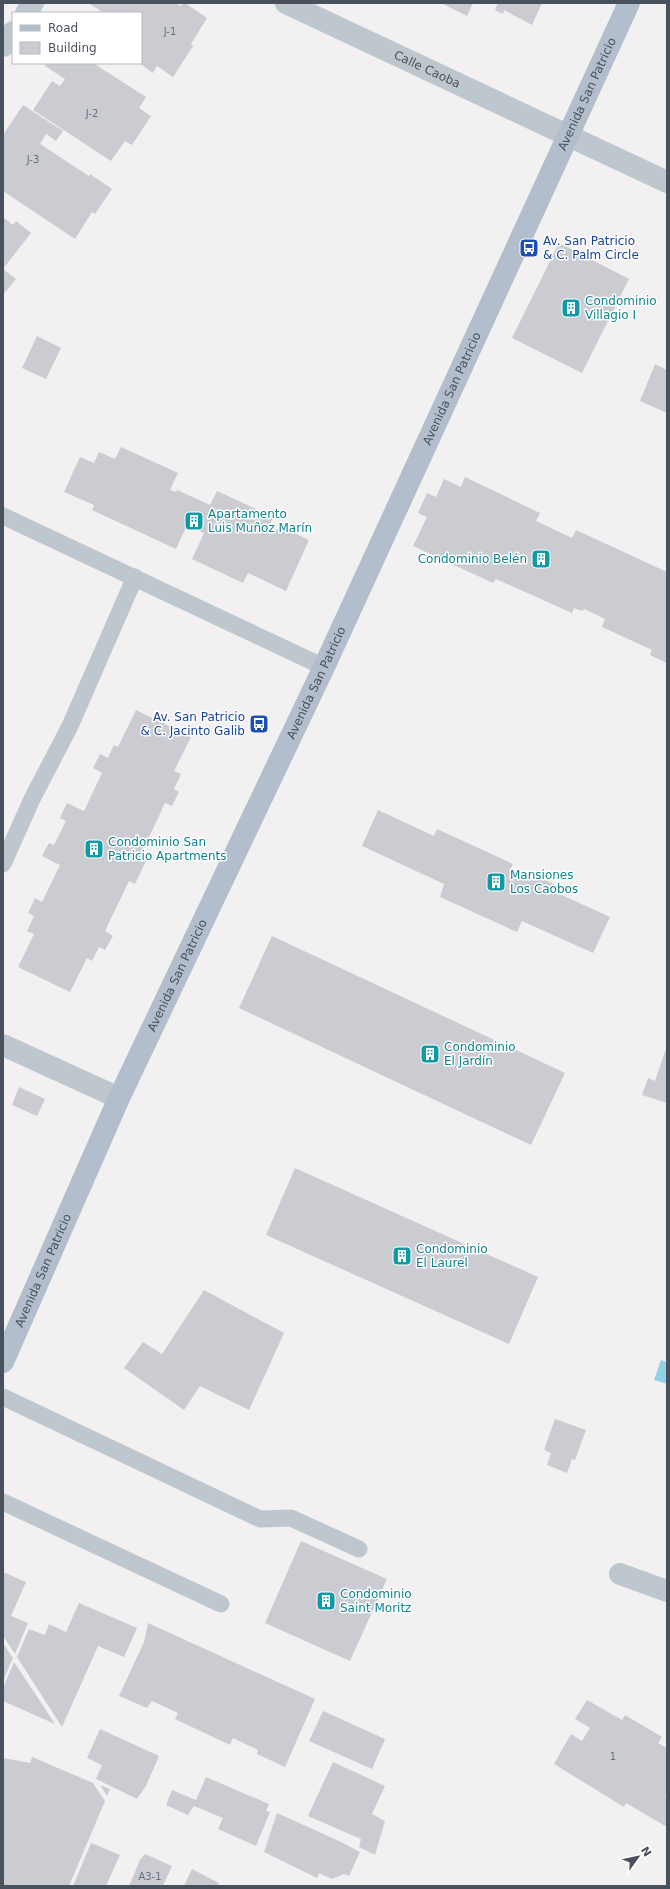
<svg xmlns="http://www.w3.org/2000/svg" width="670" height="1889" viewBox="0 0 670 1889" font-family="'DejaVu Sans',sans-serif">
  <rect width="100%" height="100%" fill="#f2f0f0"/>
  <!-- water -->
  <path fill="#92d2e6" d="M661,1360l6,2v22l-13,-4z"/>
  <!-- building -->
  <path fill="#caccd2" d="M88,3h88l4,3 5,-3 22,15 -16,26 2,2 -20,31 -16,-11 -4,7 -14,-10h2v-50h-41l1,-2z
    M441,3h32l-6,13z
    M498,3h44l-10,22 -28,-15 -1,4 -8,-4z
    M47,63h46l53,34 -7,11 12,8 -19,29 -7,-4 -14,20 -78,-51 19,-29 8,5 5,-7 -20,-13z
    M23,105l40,26 -7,10 -10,-7 -6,10 49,32 1,-2 22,15 -17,25 -3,-2 -17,27 -72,-48v-56z
    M3,217l10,8 3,-4 15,12 -28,36z
    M559,243l70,36 -47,94 -70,-35z
    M3,269l13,10 -13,16z
    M37,336l24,12 -15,31 -24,-11z
    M655,364l12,6v43l-27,-12z
    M121,447l57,26 -8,17 6,2 1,-2 33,15 7,-14 56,26 -5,12 7,4 4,-7 30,14 -23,51 -38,-18 -5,10 -51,-24 12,-26 -17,-8 -11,24 -84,-39 2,-5 -30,-13 16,-35 14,6 5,-11 16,7z
    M465,477l75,36 -4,8 36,17 4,-8 91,42v91l-17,-8 2,-5 -50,-23 3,-8 -21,-10 -2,2 -8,-3 -2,5 -76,-34 -3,4 -80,-37 14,-29 -9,-4 9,-20 9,4 8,-18 17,8z
    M136,710l55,27 -17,34 7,3 -7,15 5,3 -7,14 -7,-3 -24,51 7,3 -13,27 -6,-3 -24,50 8,5 -8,14 -6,-3 -7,14 -5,-3 -17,34 -52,-25 16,-33 -7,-3 7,-15 -6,-3 7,-15 7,4 18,-37 -18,-9 7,-13 5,2 12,-24 -6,-3 7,-15 17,8 18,-38 -9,-5 7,-14 8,4 6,-13 4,2z
    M378,810l56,26 3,-7 76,35 -3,6 25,11 1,-5 20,9 -3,6 57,26 -17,36 -71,-32 -5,11 -77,-35 4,-13 -82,-38z
    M272,936l293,137 -34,72 -292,-137z
    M667,1046v57l-25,-8 6,-17 7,3z
    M19,1087l26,12 -8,17 -25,-11z
    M295,1168l243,109 -29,67 -243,-109z
    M204,1290l80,43 -35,77 -49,-24 -16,24 -60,-42 19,-26 19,12z
    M555,1419l31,11 -11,30 -3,-1 -5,14 -20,-8 4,-12 -7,-3z
    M301,1541l86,38 -37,82 -85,-38z
    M3,1572l23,10 -15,34 17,7 -13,31 -12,-18z
    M79,1603l58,25 -13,29 -26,-11 -36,81 -45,-70 12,-28 16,6 4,-11 17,8z
    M148,1623l167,76 -30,68 -28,-13 1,-4 -25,-12 -3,7 -55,-26 3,-6 -26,-12 -5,7 -28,-12 25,-54z
    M3,1643l10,15 -10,23z
    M14,1662l12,18 29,44 -52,-23v-13z
    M587,1700l35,20 3,-5 37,22 -4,6 9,5v44l-2,4 2,1v30l-41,-24 -2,4 -70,-43 17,-30 11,7 8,-13 -15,-9z
    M323,1711l62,28 -13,30 -63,-28z
    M100,1729l59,27 -13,30 -9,13 -41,-20 6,-14 -15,-7z
    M32,1757l61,26 12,18 -36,85h-66v-128l27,5z
    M333,1762l52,24 -13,28 13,7 -10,34 -16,-8 2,-8 -53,-23z
    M206,1777l63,27 -3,7 4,1 -14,34 -38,-17 5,-11 -29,-12 -6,9 -22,-10 6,-15 24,10z
    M100,1785l10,4 -3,7z
    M277,1813l62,28 21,11 -11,24 -5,-2 -12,5 -13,-6 -2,5 -53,-26z
    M91,1843l29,12 -14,31h-33z
    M145,1854l27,12 -9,20h-34l11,-26z
    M192,1869l27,14 -2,3h-33z"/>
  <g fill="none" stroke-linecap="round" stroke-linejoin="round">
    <!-- service -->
    <path stroke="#bfc7ce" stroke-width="17" d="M3,516l321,151
      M3,864l29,-65 38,-73 65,-149
      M3,1397l257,122 31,-1 68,31
      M3,1502l218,102"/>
    <!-- minor -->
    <g stroke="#bfc7ce" stroke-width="22">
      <path id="s1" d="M286,3l381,179"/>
      <path d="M26,13l7,-10"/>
      <path d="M3,46l10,-14"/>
      <path d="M3,1045l116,53"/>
      <path d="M620,1574l47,17"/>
    </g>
    <!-- primary -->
    <path stroke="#b2becc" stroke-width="22" id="s2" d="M3,1362l116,-264 205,-431 305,-664"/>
  </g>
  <!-- icons -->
  <defs>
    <symbol id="bus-square" viewBox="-11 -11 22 22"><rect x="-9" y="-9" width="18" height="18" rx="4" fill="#1a4fb4" stroke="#fff"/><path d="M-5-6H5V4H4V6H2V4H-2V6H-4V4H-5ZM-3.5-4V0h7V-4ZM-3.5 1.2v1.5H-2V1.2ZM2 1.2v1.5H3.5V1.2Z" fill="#fff"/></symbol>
    <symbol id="building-square" viewBox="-11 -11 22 22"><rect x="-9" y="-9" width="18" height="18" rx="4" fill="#0f9aa8" stroke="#fff"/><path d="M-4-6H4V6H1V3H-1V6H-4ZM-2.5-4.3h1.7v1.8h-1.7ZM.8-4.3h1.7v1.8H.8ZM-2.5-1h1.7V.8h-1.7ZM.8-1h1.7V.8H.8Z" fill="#fff"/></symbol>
  </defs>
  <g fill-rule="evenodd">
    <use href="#bus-square" x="518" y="237" width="22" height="22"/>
    <use href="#building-square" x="560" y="297" width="22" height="22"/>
    <use href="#building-square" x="183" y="510" width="22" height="22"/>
    <use href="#building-square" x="530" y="548" width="22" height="22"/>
    <use href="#bus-square" x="248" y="713" width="22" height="22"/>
    <use href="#building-square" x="83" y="838" width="22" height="22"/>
    <use href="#building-square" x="485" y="871" width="22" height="22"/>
    <use href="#building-square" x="419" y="1043" width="22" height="22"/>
    <use href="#building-square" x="391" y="1245" width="22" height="22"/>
    <use href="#building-square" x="315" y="1590" width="22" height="22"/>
  </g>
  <g text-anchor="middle" stroke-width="3" stroke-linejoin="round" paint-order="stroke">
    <!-- number labels -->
    <g font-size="10" fill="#69707a">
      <text x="170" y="35">J-1</text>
      <text x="92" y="117">J-2</text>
      <text x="33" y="163">J-3</text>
      <text x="613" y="1760">1</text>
      <text x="150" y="1880">A3-1</text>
    </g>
    <!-- street labels -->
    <g font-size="12" fill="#49525c" stroke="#fff">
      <text dy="4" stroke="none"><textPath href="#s1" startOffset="156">Calle Caoba</textPath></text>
      <text dy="4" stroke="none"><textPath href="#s2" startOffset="1396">Avenida San Patricio</textPath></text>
      <text dy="4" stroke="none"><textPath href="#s2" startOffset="1072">Avenida San Patricio</textPath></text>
      <text dy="4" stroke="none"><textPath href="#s2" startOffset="748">Avenida San Patricio</textPath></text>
      <text dy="4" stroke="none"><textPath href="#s2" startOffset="424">Avenida San Patricio</textPath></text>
      <text dy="4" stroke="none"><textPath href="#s2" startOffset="100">Avenida San Patricio</textPath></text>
    </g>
    <!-- transit labels -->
    <g font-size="12" fill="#164399" stroke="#fff" text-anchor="start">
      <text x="543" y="245">Av. San Patricio<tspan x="543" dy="14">&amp; C. Palm Circle</tspan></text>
      <text x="245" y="721" text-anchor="end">Av. San Patricio<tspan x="245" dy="14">&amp; C. Jacinto Galib</tspan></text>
    </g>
    <!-- culture labels -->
    <g font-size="12" fill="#0d838f" stroke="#fff" text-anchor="start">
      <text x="585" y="305">Condominio<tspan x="585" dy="14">Villagio I</tspan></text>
      <text x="208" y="518">Apartamento<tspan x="208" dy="14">Luis Muñoz Marín</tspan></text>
      <text x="527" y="563" text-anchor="end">Condominio Belén</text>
      <text x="108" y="846">Condominio San<tspan x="108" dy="14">Patricio Apartments</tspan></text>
      <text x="510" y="879">Mansiones<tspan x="510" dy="14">Los Caobos</tspan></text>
      <text x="444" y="1051">Condominio<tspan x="444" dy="14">El Jardín</tspan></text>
      <text x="416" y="1253">Condominio<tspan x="416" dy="14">El Laurel</tspan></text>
      <text x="340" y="1598">Condominio<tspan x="340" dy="14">Saint Moritz</tspan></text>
    </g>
  </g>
  <!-- border -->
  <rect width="670" height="1889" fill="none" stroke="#49525c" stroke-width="8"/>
  <!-- legend -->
  <rect x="12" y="12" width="130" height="52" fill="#ffffff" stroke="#b6babe"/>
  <rect x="20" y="25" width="20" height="6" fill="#b2becc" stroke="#b6babe"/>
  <text x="48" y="32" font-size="12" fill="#49525c">Road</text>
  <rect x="20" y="42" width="20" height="12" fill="#caccd2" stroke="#b6babe"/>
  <text x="48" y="52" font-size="12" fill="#49525c">Building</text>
  <!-- north arrow -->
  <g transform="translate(638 1857) rotate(57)" stroke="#ffffff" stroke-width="3" paint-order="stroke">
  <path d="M0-3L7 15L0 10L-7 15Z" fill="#49525c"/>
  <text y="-6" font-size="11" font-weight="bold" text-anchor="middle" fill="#49525c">N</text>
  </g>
</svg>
